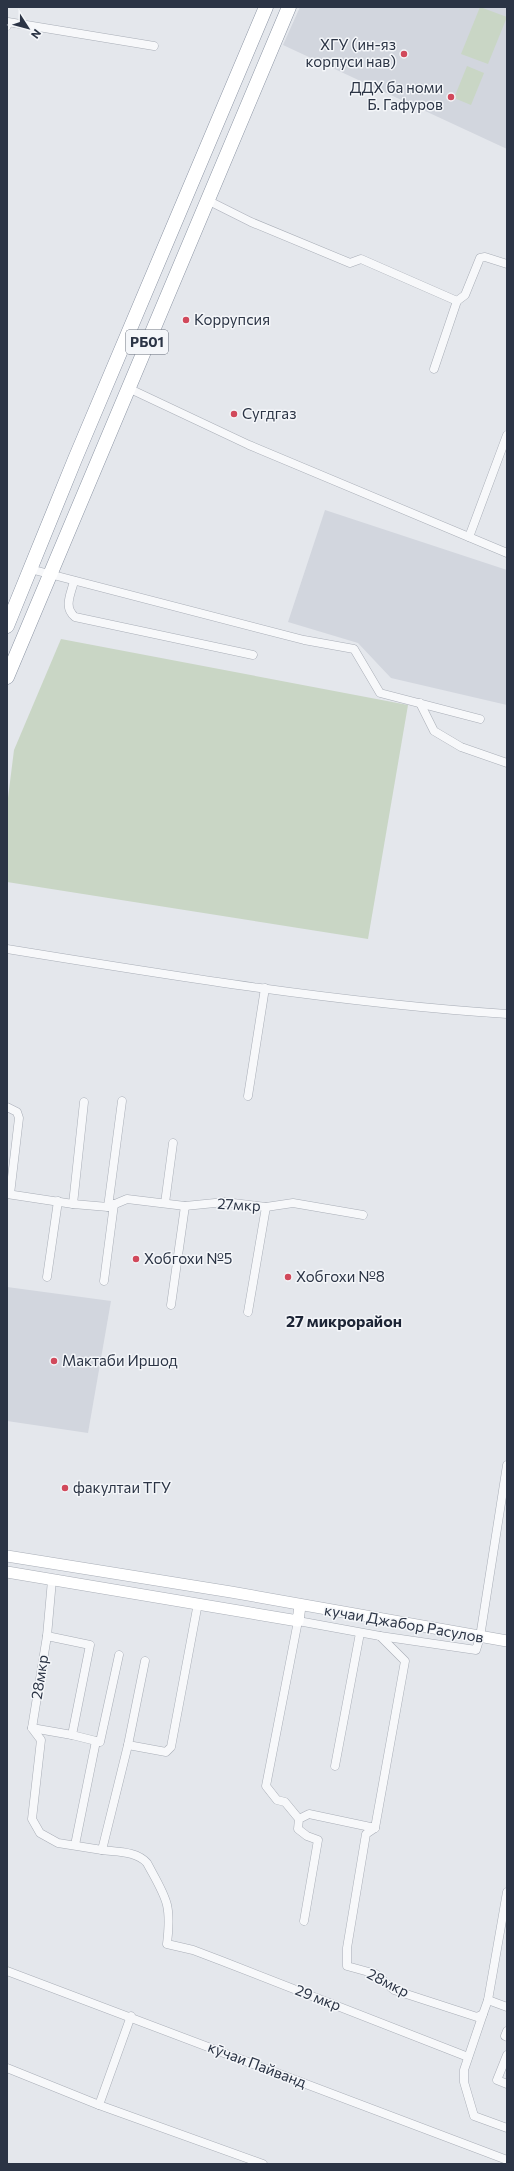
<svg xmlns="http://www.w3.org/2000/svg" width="514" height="2171" font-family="Commissioner,sans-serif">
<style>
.built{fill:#d2d6de}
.green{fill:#c9d6c5}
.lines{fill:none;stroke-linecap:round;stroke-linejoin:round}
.street-casing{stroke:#a9aeb7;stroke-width:9}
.secondary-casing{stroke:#a9aeb7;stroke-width:12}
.highway-casing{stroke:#8b94a3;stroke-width:15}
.street{stroke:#f7f8fa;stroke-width:8}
.secondary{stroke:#fff;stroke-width:11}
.highway{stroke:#fff;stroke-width:14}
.poi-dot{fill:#d1495b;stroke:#f4f6f9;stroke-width:1.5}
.labels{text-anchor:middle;stroke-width:3;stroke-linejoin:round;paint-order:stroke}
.shield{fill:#f4f6f9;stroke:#676e7b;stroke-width:1}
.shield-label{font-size:14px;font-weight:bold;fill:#2b3445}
.poi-label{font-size:15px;fill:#2b3445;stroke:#f4f6f9;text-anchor:start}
.street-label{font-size:15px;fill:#2b3445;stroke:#f4f6f9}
.neighbourhood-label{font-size:16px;font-weight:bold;fill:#1d2536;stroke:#f4f6f9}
</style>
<rect width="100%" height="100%" fill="#e4e7ec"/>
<g class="built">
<path d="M300,7H507V149L283,45Z"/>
<path d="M325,510L507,570V705L391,678L358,643L288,622Z"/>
<path d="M7,1287L111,1301L88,1433L7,1421Z"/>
</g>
<g class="green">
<path d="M480,7L507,17L488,64L461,54Z"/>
<path d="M467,66L484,73L471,105L454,98Z"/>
<path d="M61,639L408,705L368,939L7,882V806L14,750Z"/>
</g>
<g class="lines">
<g class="street-casing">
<g id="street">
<path d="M7,26L8,22L154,46"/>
<path d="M207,200L251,222L350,263L361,259L457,301L465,295L480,258L485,257L507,264"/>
<path d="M434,369L457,301"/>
<path d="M128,388L249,445L507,553"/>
<path d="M469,537L507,435"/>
<path d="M30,569L304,640L354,649L380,693L480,719"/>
<path d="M74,581C71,594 63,607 75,617L253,655"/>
<path d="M420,703L434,731L461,747L507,763"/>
<path d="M7,949C173,976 339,1003 507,1014"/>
<path d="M248,1096L265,988"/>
<path d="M7,1107L17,1112L19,1118L10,1194"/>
<path d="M7,1194L73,1204L108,1207L127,1199L185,1206L225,1202L266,1207L293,1203L363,1215"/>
<path d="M165,1203L173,1143"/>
<path d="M73,1204L84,1102"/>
<path d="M108,1207L122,1101"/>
<path d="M47,1277L58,1201"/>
<path d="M104,1281L114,1204"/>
<path d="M171,1305L185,1206"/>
<path d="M248,1312L266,1207"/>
<path d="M47,1636L52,1580"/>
<path d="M380,1636L476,1650L480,1637L507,1465"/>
<path d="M119,1655L100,1742L72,1735L90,1645L47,1636L32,1728L41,1740L32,1819L40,1833L58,1843L102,1850L128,1745"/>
<path d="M145,1661L128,1745L166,1752L171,1747L198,1603"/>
<path d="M32,1728L72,1735"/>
<path d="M335,1766L360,1633"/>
<path d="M299,1819L285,1802L277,1800L266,1786L298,1621L380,1636L405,1661L375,1828L309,1814L299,1819L298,1829L307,1836L318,1840L304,1921"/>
<path d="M375,1828L366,1834L347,1948V1966L376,1974L394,1990L477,2017L483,2014L488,2000L507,1892"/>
<path d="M75,1845L96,1741"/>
<path d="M102,1850C117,1852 137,1851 147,1863C166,1898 172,1903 167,1944L193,1950L222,1961L468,2057"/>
<path d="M7,1971L507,2160"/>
<path d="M488,2000L507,2007"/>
<path d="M483,2014L464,2070V2082L474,2116L507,2128"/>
<path d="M507,2031L505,2036L507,2037"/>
<path d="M507,2055L497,2080L507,2084"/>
<path d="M7,2068L99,2105L263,2164"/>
<path d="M99,2105L131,2016"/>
</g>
</g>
<g class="secondary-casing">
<g id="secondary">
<path d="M7,1556L231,1592L507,1641"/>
<path d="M7,1572L298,1621L300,1606"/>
</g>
</g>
<g class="highway-casing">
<g id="highway">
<path d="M7,626L75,459L266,7"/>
<path d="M7,677L289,7"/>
</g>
</g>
<use href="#street" class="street"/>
<use href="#secondary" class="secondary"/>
<use href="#highway" class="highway"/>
</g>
<g class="poi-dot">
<circle cx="404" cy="54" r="4"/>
<circle cx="451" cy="97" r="4"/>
<circle cx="186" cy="320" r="4"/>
<circle cx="234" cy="414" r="4"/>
<circle cx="136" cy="1259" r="4"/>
<circle cx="288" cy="1277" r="4"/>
<circle cx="54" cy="1361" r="4"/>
<circle cx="65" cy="1488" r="4"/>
</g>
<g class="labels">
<rect class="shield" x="126" y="330" width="42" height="24" rx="3"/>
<g class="shield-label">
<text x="147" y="347">РБ01</text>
</g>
<g class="poi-label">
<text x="396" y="50" text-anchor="end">ХГУ (ин-яз<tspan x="396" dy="17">корпуси нав)</tspan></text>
<text x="443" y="93" text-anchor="end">ДДХ ба номи<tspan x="443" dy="17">Б. Гафуров</tspan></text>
<text x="194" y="325">Коррупсия</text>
<text x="242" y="419">Сугдгаз</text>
<text x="144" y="1264">Хобгохи №5</text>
<text x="296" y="1282">Хобгохи №8</text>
<text x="62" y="1366">Мактаби Иршод</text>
<text x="73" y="1493">факултаи ТГУ</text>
</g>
<g class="street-label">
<text transform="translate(239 1205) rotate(3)" y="5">27мкр</text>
<text transform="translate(404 1624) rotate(10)" y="5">кучаи Джабор Расулов</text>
<text transform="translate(40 1677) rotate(-81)" y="5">28мкр</text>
<text transform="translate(388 1983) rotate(27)" y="5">28мкр</text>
<text transform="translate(318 1998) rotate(21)" y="5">29 мкр</text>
<text transform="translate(257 2065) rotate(21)" y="5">кӯчаи Пайванд</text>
</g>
<g class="neighbourhood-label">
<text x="344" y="1327">27 микрорайон</text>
</g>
</g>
<rect width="514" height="2171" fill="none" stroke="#2b3445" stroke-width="16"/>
<g transform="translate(28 28) rotate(126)" stroke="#f4f6f9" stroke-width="3" paint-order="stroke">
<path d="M0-3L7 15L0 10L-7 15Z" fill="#2b3445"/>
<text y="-6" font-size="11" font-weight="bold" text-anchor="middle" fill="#2b3445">N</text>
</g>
</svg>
